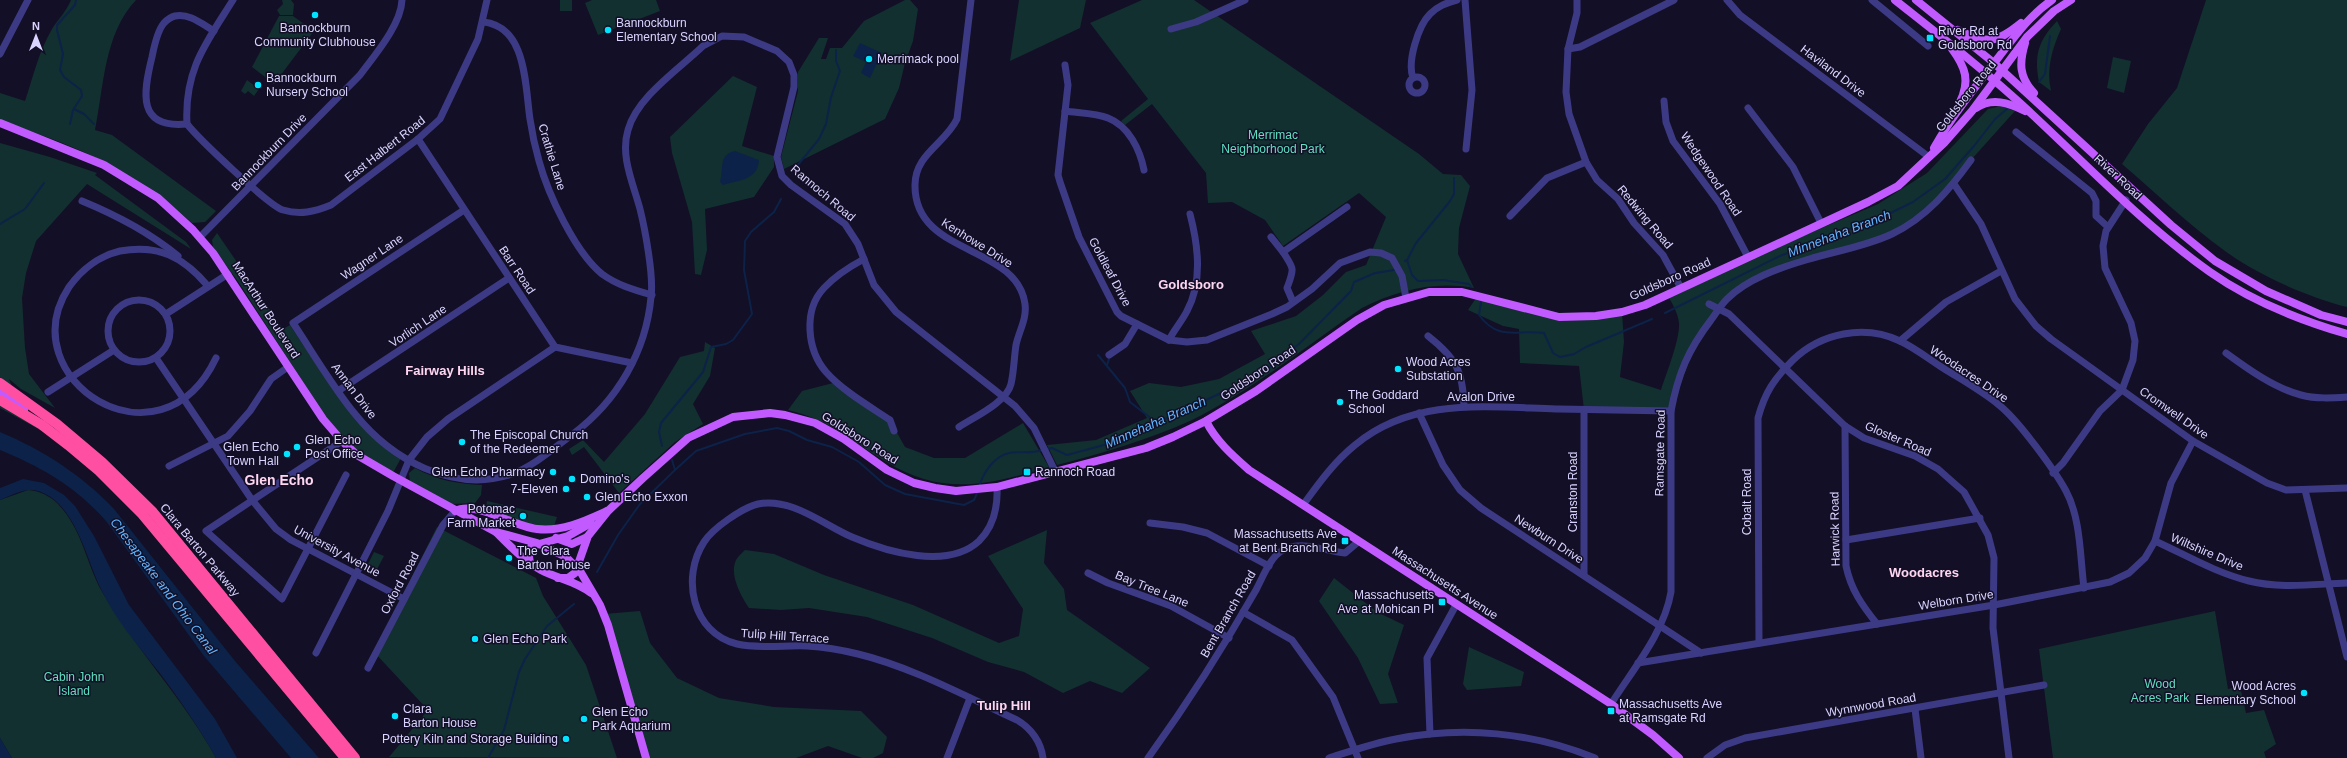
<svg xmlns="http://www.w3.org/2000/svg" width="2347" height="758" font-family="Helvetica,sans-serif">
<style>
.green{fill:#12302f}
.water{fill:#0c2248}
.lines{fill:none;stroke-linecap:round;stroke-linejoin:round}
.stream{stroke:#0c2248;stroke-width:2}
.minor{stroke:#3d3a85;stroke-width:7}
.major{stroke:#c25bff;stroke-width:8}
.highway{stroke:#ff4fa3;stroke-width:10}
.poi-dot{fill:#00e5ff;stroke:#130f26;stroke-width:1.5}
.labels{text-anchor:middle;stroke-width:3;stroke-linejoin:round;paint-order:stroke}
.poi-label{font-size:12px;fill:#d9d4ff;stroke:#130f26;text-anchor:start}
.street-label{font-size:12px;fill:#d9d4ff;stroke:#130f26}
.park-label{font-size:12px;fill:#5fe0c0;stroke:#130f26}
.water-label{font-size:13px;font-style:italic;fill:#62b6ff;stroke:#130f26}
.neighbourhood-label{font-size:13px;font-weight:bold;fill:#ffd6f0;stroke:#130f26}
.quarter-label{font-size:14px;font-weight:bold;fill:#ffd6f0;stroke:#130f26}
</style>
<rect width="100%" height="100%" fill="#130f26"/>
<g class="green">
<path d="M71,0H136C104,34 104,86 95,130L112,135L216,211L205,222L192,223C131,168 77,146 0,121V93L25,101C33,77 39,51 52,29C59,18 66,12 71,0Z"/>
<path d="M282,0H291L294,4L293,15H280L277,10L283,4Z"/>
<rect x="560" y="0" width="12" height="11"/>
<path d="M592,0H656L660,11L598,35L585,3Z"/>
<path d="M905,0H910L918,9L913,41L905,63L899,88L885,119L784,169L781,157L798,91V72L819,38H828L821,59H826L830,48H842L864,21Z"/>
<path d="M1019,0H1086L1080,28L1010,61Z"/>
<path d="M1142,0H1194L1419,154L1443,174L1461,175L1470,186L1459,228L1458,254L1474,288C1435,281 1398,290 1362,308C1306,346 1253,390 1192,420C1148,440 1103,453 1057,465L1047,445L1096,440L1147,418L1130,391L1149,383L1181,387L1219,379L1265,354L1251,331L1296,316L1323,295L1346,272L1366,265L1386,217L1359,193L1283,246L1265,220L1232,202L1208,203L1206,173L1152,104L1125,125L1121,121L1148,99L1090,23Z"/>
<path d="M2206,0H2347V307C2307,297 2258,275 2225,251C2189,225 2156,193 2122,164L2148,124L2177,88Z"/>
<path d="M279,16H293L314,31L274,84L252,67Z"/>
<path d="M2057,21L2061,29C2052,49 2046,69 2051,91L2039,82C2034,55 2038,41 2057,21Z"/>
<path d="M2113,57L2131,61L2124,93L2107,88Z"/>
<path d="M733,76L757,87L742,146L774,156V167L754,197L705,209L707,250L701,275L695,274L692,222L672,153L670,137Z"/>
<path d="M247,80L259,89L254,96L248,91L245,94L241,91Z"/>
<path d="M2001,106L2015,111L1971,160L1943,196L1893,234L1775,271L1731,296L1697,339L1671,411L1584,410L1579,366L1520,363L1519,329L1503,326L1468,310L1478,295L1545,315L1622,312L1624,342L1620,377L1661,390C1666,374 1680,340 1679,323C1678,313 1672,303 1667,294L1878,204L1927,173L1988,109Z"/>
<path d="M0,143L50,157L97,173L95,175L186,242L191,249L87,184L36,241L26,273L22,298L25,348L29,374L55,408L21,389L9,379L16,396L42,431L0,408Z"/>
<path d="M217,233L283,329L290,325C323,374 351,424 401,458L394,471L392,472L363,454L348,442L325,416L237,280L213,247L212,240Z"/>
<path d="M705,342L715,348L710,376L693,404L703,424L675,442L619,493L584,447L572,455L569,449L583,440L604,462L645,414L680,357L704,351Z"/>
<path d="M837,382L890,420L905,447L934,458H965L1023,423L1049,467C988,485 942,497 885,461C848,439 833,421 788,410L802,391Z"/>
<path d="M415,468C437,480 457,484 482,485L481,495L475,503L452,504L410,482L409,473Z"/>
<path d="M28,490C39,491 49,495 58,504C83,531 85,560 101,590C135,649 183,698 216,758H12L0,738V500Z"/>
<path d="M487,501L557,517L554,526H534L486,508Z"/>
<path d="M437,527L536,578L543,596L586,665L617,758L389,757L428,710L374,652Z"/>
<path d="M1047,530L1044,563L1064,589L1067,610L1150,668L1122,693L1090,681L1063,693L1024,672L988,662L932,638L867,617L809,608L781,610L749,608C741,596 729,575 736,560C738,556 742,553 745,550L774,554L824,575L913,605L999,643L1019,636L1023,609L988,556Z"/>
<path d="M374,552L384,556L374,575L365,570Z"/>
<path d="M1334,578L1377,612L1404,625L1388,674L1398,703L1380,704L1358,658L1319,601Z"/>
<path d="M640,611L650,643L677,678L719,698L774,707L861,711L887,737L883,753L873,758H862L828,746L796,758H646L604,614Z"/>
<path d="M2215,611L2228,689L2240,686L2246,713L2264,710L2276,744L2264,752L2266,758H2053L2039,649Z"/>
<path d="M1469,647L1524,672L1521,686L1467,690L1463,684Z"/>
</g>
<g class="water">
<path d="M860,43L882,53L870,78L861,73L866,62L853,56Z"/>
<path d="M735,151L759,160C758,180 739,180 723,185L720,182C724,169 718,154 735,151Z"/>
<path d="M0,432C43,450 82,475 114,509L235,661L319,758H291L204,656L106,521C75,486 43,468 0,450Z"/>
<path d="M23,479L44,483L64,495L75,506L94,536L129,605L215,719L237,758H216C199,728 180,700 159,672C138,646 114,618 100,587C86,557 75,505 41,492C27,486 12,495 0,500V488Z"/>
<path d="M0,738L12,758H0Z"/>
</g>
<g class="lines">
<g class="stream">
<path d="M2039,82L2045,74L2050,36"/>
<path d="M74,109L84,114L94,124"/>
<path d="M70,124L73,110L82,96L81,90L64,77L60,70L63,54L57,30V25L75,5L76,0"/>
<path d="M797,166L819,139L826,124L831,97L840,71L836,61V50"/>
<path d="M0,224L25,209L44,183"/>
<path d="M1407,260L1416,243L1450,201L1454,194V178"/>
<path d="M1405,261L1407,260L1412,275L1418,281L1443,280L1469,284L1471,287"/>
<path d="M1481,302L1479,315C1499,342 1517,329 1544,333L1553,353L1560,357L1574,354L1586,347L1652,319"/>
<path d="M1665,313L1780,256L1862,224L1866,225L1913,202L1945,179L1974,146L1995,119L2008,108"/>
<path d="M1098,355L1125,388L1130,402L1157,423"/>
<path d="M1107,365L1109,359"/>
<path d="M662,446L659,432L661,423L703,372L711,347L726,344L733,340L752,314L744,270L745,241L751,232L774,212L781,199"/>
<path d="M1047,449L1052,448L1067,455L1115,442L1234,387L1268,368L1299,344L1351,291L1354,282L1375,273L1394,270"/>
<path d="M672,460L675,470"/>
<path d="M979,487C983,473 994,456 1009,453C1020,451 1030,454 1043,450"/>
<path d="M597,572L618,535L640,504L675,470L696,451L745,434L777,428L789,431L807,440L832,447L859,462L885,485L905,494L964,505L974,500L978,491"/>
<path d="M488,758L504,730L519,672L525,659L547,626L574,604"/>
</g>
<g class="minor">
<path d="M233,0C206,43 184,70 187,124C198,138 269,206 283,210C300,215 314,212 331,205L418,139L440,119L478,39L487,0"/>
<path d="M1465,0L1472,90L1466,149"/>
<path d="M1577,0V13L1568,49L1566,92L1569,114L1586,162L1597,180L1618,199L1634,223L1663,255L1681,288"/>
<path d="M1727,0L1740,15L1929,157"/>
<path d="M1872,0L1928,46"/>
<path d="M483,22C527,26 525,86 530,119C532,133 535,147 539,161C548,194 575,252 602,274C617,285 634,290 652,295"/>
<path d="M1171,29L1196,22L1245,0"/>
<path d="M1568,49L1580,47L1674,0"/>
<path d="M0,54L28,0"/>
<path d="M1065,65L1068,85L1058,175L1060,182L1079,237L1117,312L1121,316L1169,340L1187,342L1207,340L1272,314L1287,307L1312,289L1340,263L1370,252L1381,253L1392,258L1402,276L1406,298"/>
<circle cx="1417" cy="85" r="8"/>
<path d="M1413,78C1407,62 1418,26 1430,14C1438,6 1446,3 1457,0"/>
<path d="M1664,101L1666,122L1673,141L1720,204L1748,257"/>
<path d="M1748,108L1793,167L1821,223"/>
<path d="M1065,111C1079,113 1096,113 1108,118C1129,126 1140,150 1144,170"/>
<path d="M187,124C137,129 143,93 152,57C154,47 157,31 164,23C167,20 171,17 175,16C189,13 202,24 214,31"/>
<path d="M2016,132L2092,193L2096,201V216L2108,227"/>
<path d="M418,139L555,347L632,363"/>
<path d="M1954,184L1981,224L2015,299L2036,326L2051,339L2193,441L2267,483L2286,490L2347,488"/>
<path d="M82,201C116,215 149,232 178,256"/>
<path d="M464,210L293,323C313,353 332,386 355,414C391,459 453,494 512,474C534,466 554,448 573,434C617,401 646,352 651,297C654,277 645,229 640,209C633,183 620,156 628,130C637,97 679,69 703,46L722,36L744,37L777,51L789,62L794,75V87L777,157L782,176L791,185L845,224L858,244L874,285L896,312L1015,406L1034,428L1056,473"/>
<path d="M1510,216L1547,178L1586,162"/>
<path d="M200,237L360,75C374,56 401,25 402,0"/>
<path d="M1271,237L1283,252"/>
<path d="M864,259C849,267 836,275 824,288C803,310 807,350 826,372C843,391 869,406 890,420L894,431"/>
<path d="M207,285C183,257 158,244 120,251C99,256 81,270 69,287C9,379 160,476 216,358"/>
<circle cx="139" cy="331" r="31"/>
<path d="M1293,302L1287,288C1294,269 1295,270 1283,252L1347,207"/>
<path d="M1709,304L1729,314L1845,426L1864,438L1915,456L1938,469L1964,492L1988,535L1994,558L1993,628L2009,758"/>
<path d="M166,314L228,274"/>
<path d="M1428,336C1456,358 1463,371 1464,406"/>
<path d="M1169,340C1174,330 1182,321 1187,311C1203,281 1198,245 1190,214"/>
<path d="M1900,341L1946,302L2001,271"/>
<path d="M2226,353C2248,369 2274,388 2301,395C2316,399 2332,398 2347,397"/>
<path d="M1109,355L1125,344L1137,324"/>
<path d="M156,358L252,500L276,529L291,540L404,599"/>
<path d="M338,391L509,278"/>
<path d="M48,392L114,350"/>
<path d="M1584,410V575"/>
<path d="M1419,413L1443,465L1460,490L1481,508L1701,653"/>
<path d="M1845,426L1846,566C1851,590 1862,605 1877,624"/>
<path d="M959,427C974,417 1007,402 1011,384C1014,371 1014,358 1016,345C1019,331 1027,319 1025,304C1017,244 914,256 915,185C915,154 945,144 957,119L971,0"/>
<path d="M342,441L206,531L282,599L346,475"/>
<path d="M169,466L228,436L250,411L271,379L288,367"/>
<path d="M2053,473L2063,463L2100,411L2122,390L2133,360L2135,341L2131,323L2105,268L2103,246L2106,231L2126,200"/>
<path d="M997,487C998,508 994,526 979,541C948,570 887,552 852,537C824,525 791,497 758,504C742,508 713,528 704,542C681,577 692,633 737,644C759,649 785,645 807,646C824,647 842,650 858,654C912,667 967,697 1017,720C1031,728 1041,742 1043,758"/>
<path d="M2305,490L2347,657"/>
<path d="M1303,505C1319,483 1334,462 1355,445C1412,397 1486,407 1556,409C1594,410 1632,410 1671,411"/>
<path d="M1150,523L1183,527L1207,533L1269,566"/>
<path d="M1846,540L1980,518"/>
<path d="M2155,541C2186,555 2216,573 2249,581C2280,589 2315,584 2347,583"/>
<path d="M1088,573L1108,583L1171,606L1229,638"/>
<path d="M1243,612L1292,640L1333,697L1358,758"/>
<path d="M1759,643L1758,418C1765,392 1774,379 1793,360C1821,333 1864,324 1900,341C1915,348 1929,359 1943,368C1962,380 1982,391 1999,405C2018,420 2054,469 2066,491C2081,519 2080,557 2084,588"/>
<path d="M316,653L388,511L409,460L427,437L448,419L555,347"/>
<path d="M1638,663L1994,605L2110,582L2129,573L2145,558L2155,541L2171,483L2193,441"/>
<path d="M368,668L443,525L455,511"/>
<path d="M1611,704C1633,669 1664,633 1671,592V411C1678,374 1688,350 1711,320C1716,313 1721,305 1727,299C1747,279 1779,268 1806,260C1835,251 1864,247 1892,234C1926,218 1950,189 1971,160"/>
<path d="M1915,709L1921,758"/>
<path d="M1430,734L1427,658L1456,605"/>
<path d="M947,758L970,698"/>
<path d="M1148,758C1187,704 1223,648 1256,590C1263,577 1270,557 1283,550C1304,540 1323,551 1345,553L1358,542"/>
<path d="M1329,758C1351,751 1374,743 1396,739C1462,726 1532,732 1595,758"/>
<path d="M1707,758L1725,745L1745,738L2044,685"/>
</g>
<g class="major">
<path d="M1895,0C1938,34 1981,67 2021,104C2082,160 2142,224 2210,272C2251,301 2299,320 2347,334"/>
<path d="M1916,0L1994,63L2171,225L2215,261L2266,291L2321,315L2347,322"/>
<path d="M1958,30C1988,44 1995,44 2021,23"/>
<path d="M2025,43C2019,63 2019,77 2034,93"/>
<path d="M1952,49C1966,68 1970,81 1960,102"/>
<path d="M1976,108C1992,97 2009,103 2025,111"/>
<path d="M0,123L104,165L158,198L193,230L213,253L323,419L342,441L357,455L393,476L496,532L537,543L566,557L580,571L600,605L608,625L646,758"/>
<path d="M1934,148C1952,116 1975,87 1998,58C2015,36 2029,16 2052,0"/>
<path d="M0,393L24,410"/>
<path d="M1206,421C1216,441 1232,455 1249,470L1611,704L1653,735L1679,758"/>
<path d="M455,511C476,500 514,527 537,529C562,532 585,521 607,511"/>
<path d="M496,532C510,546 524,561 541,570C558,579 576,581 591,593"/>
<path d="M556,538L572,544L587,537"/>
<path d="M530,563L528,550L532,546L568,536L591,523"/>
<path d="M558,578H568L575,573L588,536L608,511L643,478L688,438L733,417L770,413L785,415L815,423L844,439L887,470L914,483L935,488L956,491L997,487L1146,448L1173,437L1206,421L1256,391L1357,320L1384,305L1429,292H1462L1559,317L1596,316L1622,312L1645,305L1868,202L1898,186L1944,143L1972,111L2027,37L2054,11L2071,0"/>
</g>
<g class="highway">
<path d="M0,383L57,424L102,462L152,511L355,758"/>
<path d="M0,400L42,425L68,445L99,471L142,514L345,758"/>
</g>
</g>
<g class="poi-dot">
<circle cx="315" cy="15" r="4"/>
<circle cx="608" cy="30" r="4"/>
<rect x="1926" y="34" width="8" height="8" rx="2"/>
<circle cx="869" cy="59" r="4"/>
<circle cx="258" cy="85" r="4"/>
<circle cx="1398" cy="369" r="4"/>
<circle cx="1340" cy="402" r="4"/>
<circle cx="462" cy="442" r="4"/>
<circle cx="297" cy="447" r="4"/>
<circle cx="287" cy="454" r="4"/>
<circle cx="553" cy="472" r="4"/>
<rect x="1023" y="468" width="8" height="8" rx="2"/>
<circle cx="572" cy="479" r="4"/>
<circle cx="566" cy="489" r="4"/>
<circle cx="587" cy="497" r="4"/>
<circle cx="523" cy="516" r="4"/>
<rect x="1341" y="537" width="8" height="8" rx="2"/>
<circle cx="509" cy="558" r="4"/>
<rect x="1438" y="598" width="8" height="8" rx="2"/>
<circle cx="475" cy="639" r="4"/>
<circle cx="2304" cy="693" r="4"/>
<rect x="1607" y="707" width="8" height="8" rx="2"/>
<circle cx="395" cy="716" r="4"/>
<circle cx="584" cy="719" r="4"/>
<circle cx="566" cy="739" r="4"/>
</g>
<g class="labels">
<g class="poi-label">
<text x="616" y="27">Bannockburn<tspan x="616" dy="14">Elementary School</tspan></text>
<text x="315" y="32" text-anchor="middle">Bannockburn<tspan x="315" dy="14">Community Clubhouse</tspan></text>
<text x="1938" y="35">River Rd at<tspan x="1938" dy="14">Goldsboro Rd</tspan></text>
<text x="877" y="63">Merrimack pool</text>
<text x="266" y="82">Bannockburn<tspan x="266" dy="14">Nursery School</tspan></text>
<text x="1406" y="366">Wood Acres<tspan x="1406" dy="14">Substation</tspan></text>
<text x="1348" y="399">The Goddard<tspan x="1348" dy="14">School</tspan></text>
<text x="470" y="439">The Episcopal Church<tspan x="470" dy="14">of the Redeemer</tspan></text>
<text x="305" y="444">Glen Echo<tspan x="305" dy="14">Post Office</tspan></text>
<text x="279" y="451" text-anchor="end">Glen Echo<tspan x="279" dy="14">Town Hall</tspan></text>
<text x="545" y="476" text-anchor="end">Glen Echo Pharmacy</text>
<text x="1035" y="476">Rannoch Road</text>
<text x="580" y="483">Domino's</text>
<text x="558" y="493" text-anchor="end">7-Eleven</text>
<text x="595" y="501">Glen Echo Exxon</text>
<text x="515" y="513" text-anchor="end">Potomac<tspan x="515" dy="14">Farm Market</tspan></text>
<text x="1337" y="538" text-anchor="end">Massachusetts Ave<tspan x="1337" dy="14">at Bent Branch Rd</tspan></text>
<text x="517" y="555">The Clara<tspan x="517" dy="14">Barton House</tspan></text>
<text x="1434" y="599" text-anchor="end">Massachusetts<tspan x="1434" dy="14">Ave at Mohican Pl</tspan></text>
<text x="483" y="643">Glen Echo Park</text>
<text x="2296" y="690" text-anchor="end">Wood Acres<tspan x="2296" dy="14">Elementary School</tspan></text>
<text x="1619" y="708">Massachusetts Ave<tspan x="1619" dy="14">at Ramsgate Rd</tspan></text>
<text x="403" y="713">Clara<tspan x="403" dy="14">Barton House</tspan></text>
<text x="592" y="716">Glen Echo<tspan x="592" dy="14">Park Aquarium</tspan></text>
<text x="558" y="743" text-anchor="end">Pottery Kiln and Storage Building</text>
</g>
<g class="street-label">
<text transform="translate(1833 71) rotate(37)" y="4">Haviland Drive</text>
<text transform="translate(1966 96) rotate(-51)" y="4">Goldsboro Road</text>
<text transform="translate(385 149) rotate(-38)" y="4">East Halbert Road</text>
<text transform="translate(269 152) rotate(-46)" y="4">Bannockburn Drive</text>
<text transform="translate(552 157) rotate(73)" y="4">Crathie Lane</text>
<text transform="translate(1711 174) rotate(56)" y="4">Wedgewood Road</text>
<text transform="translate(2118 177) rotate(43)" y="4">River Road</text>
<text transform="translate(823 193) rotate(40)" y="4">Rannoch Road</text>
<text transform="translate(1645 217) rotate(50)" y="4">Redwing Road</text>
<text transform="translate(977 243) rotate(32)" y="4">Kenhowe Drive</text>
<text transform="translate(372 257) rotate(-34)" y="4">Wagner Lane</text>
<text transform="translate(517 270) rotate(56)" y="4">Barr Road</text>
<text transform="translate(1110 272) rotate(62)" y="4">Goldleaf Drive</text>
<text transform="translate(1670 279) rotate(-24)" y="4">Goldsboro Road</text>
<text transform="translate(266 310) rotate(57)" y="4">MacArthur Boulevard</text>
<text transform="translate(418 326) rotate(-34)" y="4">Vorlich Lane</text>
<text transform="translate(1258 373) rotate(-34)" y="4">Goldsboro Road</text>
<text transform="translate(1969 374) rotate(34)" y="4">Woodacres Drive</text>
<text transform="translate(354 391) rotate(53)" y="4">Annan Drive</text>
<text x="1481" y="401">Avalon Drive</text>
<text transform="translate(2174 413) rotate(35)" y="4">Cromwell Drive</text>
<text transform="translate(860 438) rotate(32)" y="4">Goldsboro Road</text>
<text transform="translate(1898 439) rotate(23)" y="4">Gloster Road</text>
<text transform="translate(1660 453) rotate(-89)" y="4">Ramsgate Road</text>
<text transform="translate(1573 492) rotate(-90)" y="4">Cranston Road</text>
<text transform="translate(1747 502) rotate(-90)" y="4">Cobalt Road</text>
<text transform="translate(1835 529) rotate(-91)" y="4">Harwick Road</text>
<text transform="translate(1549 539) rotate(33)" y="4">Newburn Drive</text>
<text transform="translate(200 550) rotate(50)" y="4">Clara Barton Parkway</text>
<text transform="translate(337 551) rotate(28)" y="4">University Avenue</text>
<text transform="translate(2207 552) rotate(23)" y="4">Wiltshire Drive</text>
<text transform="translate(400 583) rotate(-62)" y="4">Oxford Road</text>
<text transform="translate(1445 583) rotate(33)" y="4">Massachusetts Avenue</text>
<text transform="translate(1152 589) rotate(22)" y="4">Bay Tree Lane</text>
<text transform="translate(1956 600) rotate(-9)" y="4">Welborn Drive</text>
<text transform="translate(1228 614) rotate(-60)" y="4">Bent Branch Road</text>
<text transform="translate(785 636) rotate(4)" y="4">Tulip Hill Terrace</text>
<text transform="translate(1871 705) rotate(-10)" y="4">Wynnwood Road</text>
</g>
<g class="park-label">
<text x="1273" y="139">Merrimac<tspan x="1273" dy="14">Neighborhood Park</tspan></text>
<text x="74" y="681">Cabin John<tspan x="74" dy="14">Island</tspan></text>
<text x="2160" y="688">Wood<tspan x="2160" dy="14">Acres Park</tspan></text>
</g>
<g class="water-label">
<text transform="translate(1839 233) rotate(-21)" y="5">Minnehaha Branch</text>
<text transform="translate(1155 422) rotate(-24)" y="5">Minnehaha Branch</text>
<text transform="translate(164 586) rotate(53)" y="5">Chesapeake and Ohio Canal</text>
</g>
<g class="neighbourhood-label">
<text x="1191" y="289">Goldsboro</text>
<text x="445" y="375">Fairway Hills</text>
<text x="1924" y="577">Woodacres</text>
<text x="1004" y="710">Tulip Hill</text>
</g>
<g class="quarter-label">
<text x="279" y="485">Glen Echo</text>
</g>
</g>
<g transform="translate(36 36)" stroke="#130f26" stroke-width="3" paint-order="stroke">
<path d="M0-3L7 15L0 10L-7 15Z" fill="#d9d4ff"/>
<text y="-6" font-size="11" font-weight="bold" text-anchor="middle" fill="#d9d4ff">N</text>
</g>
</svg>
